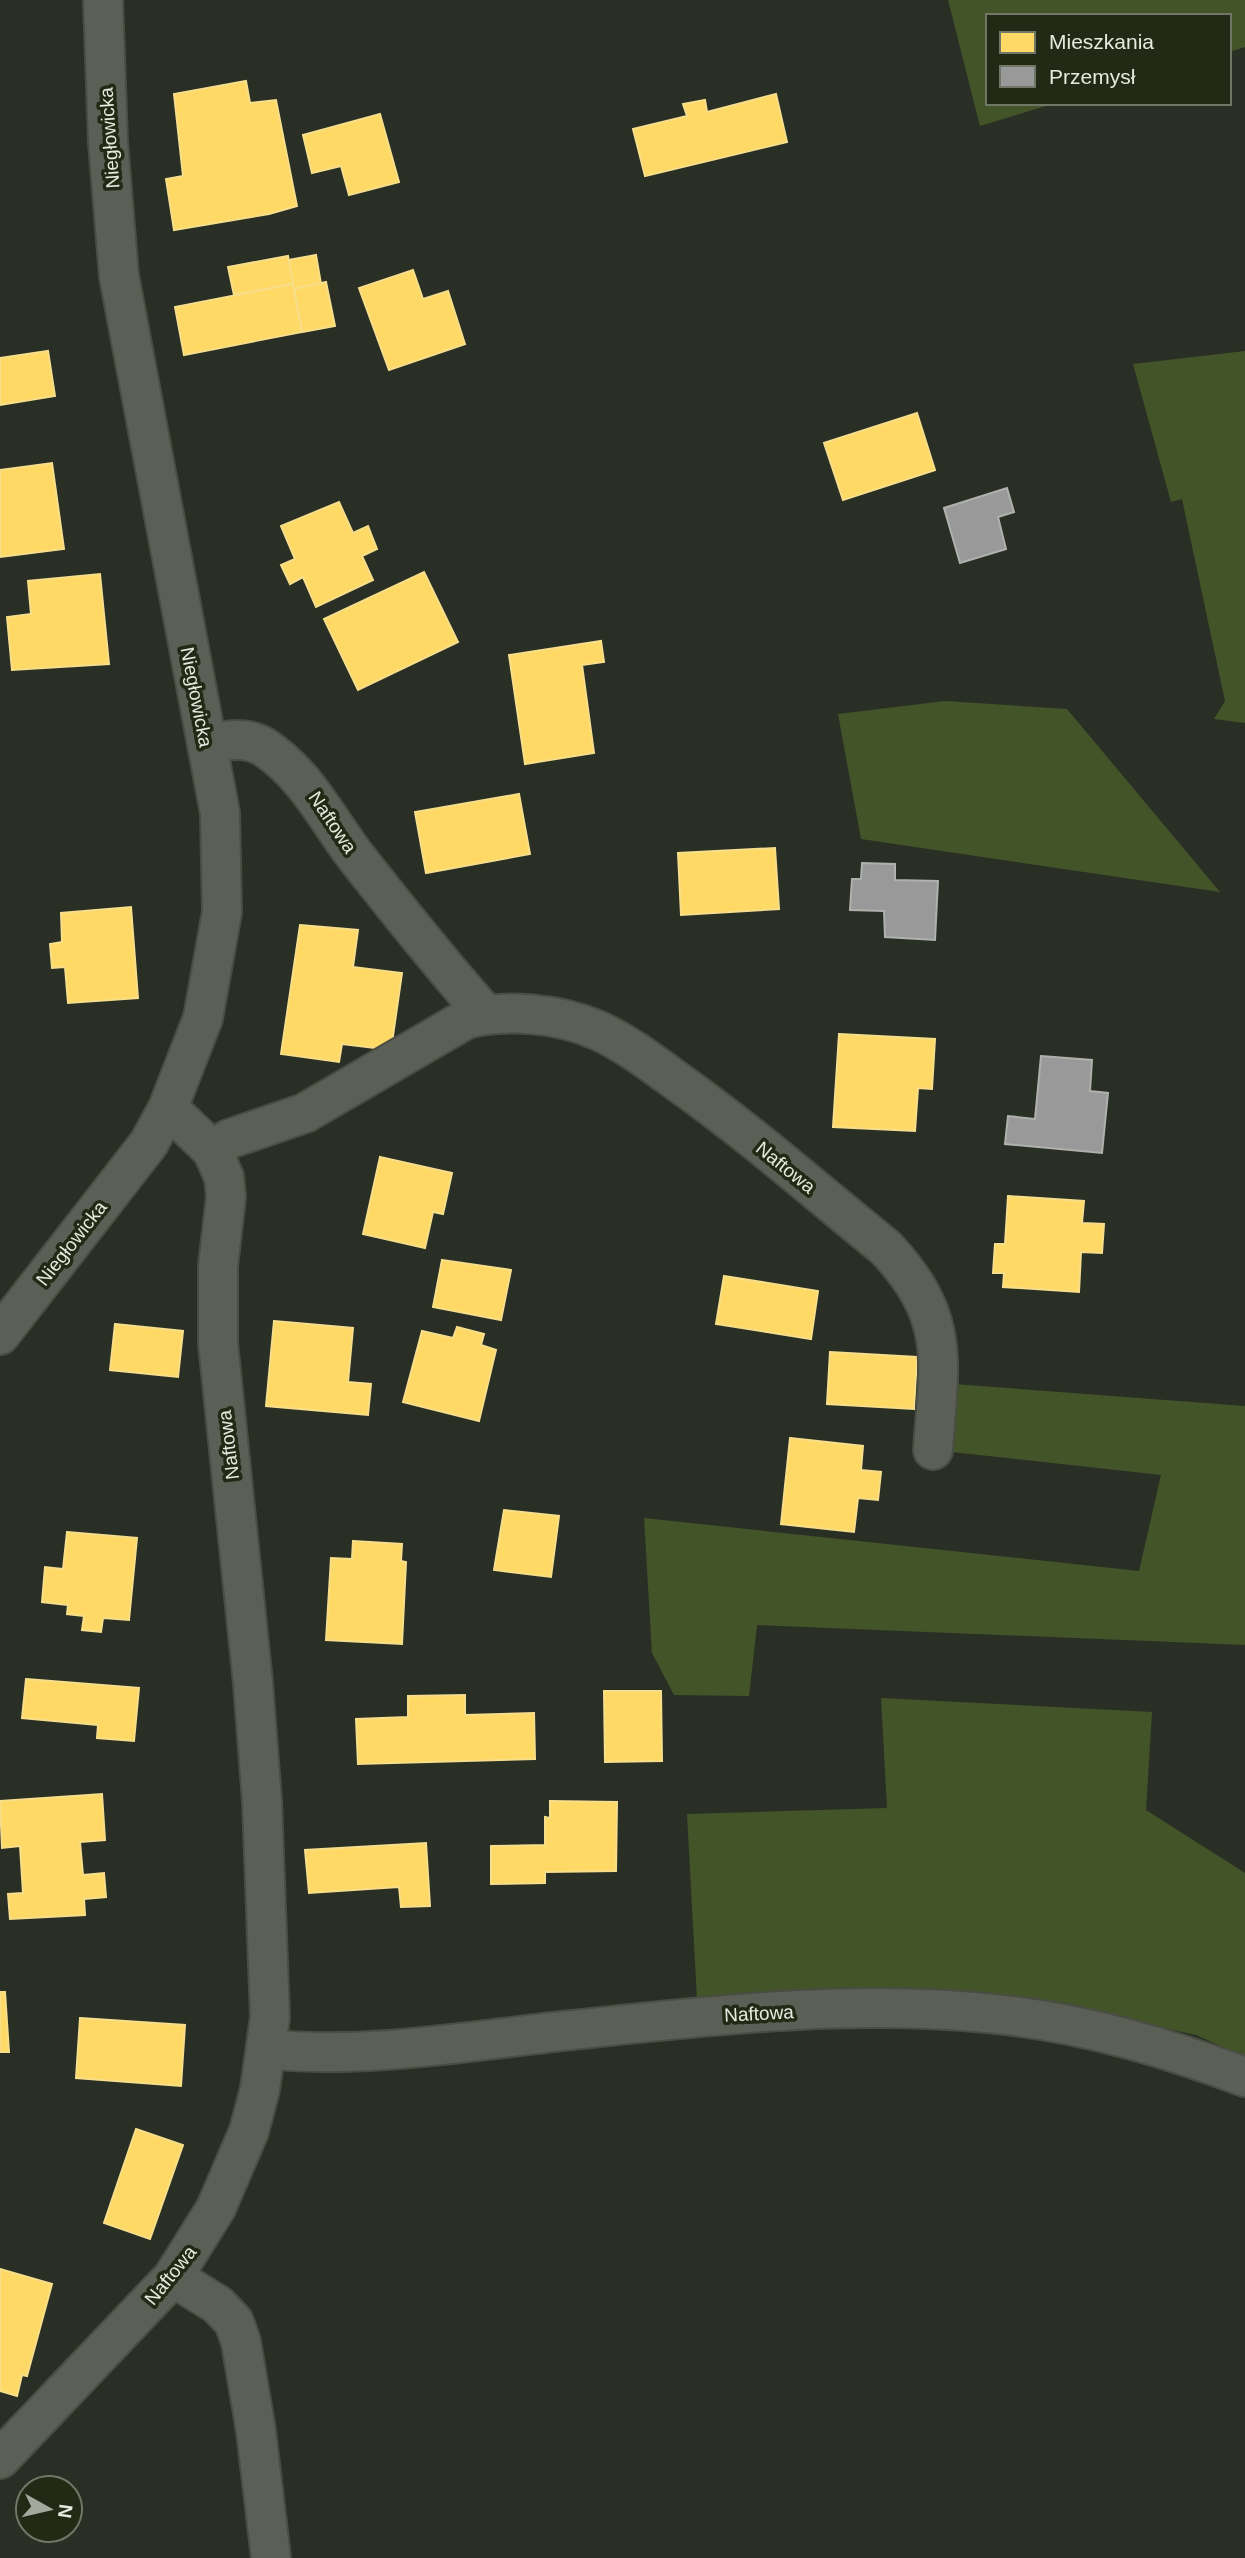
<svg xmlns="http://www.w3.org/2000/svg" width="1245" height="2558" font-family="Arial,sans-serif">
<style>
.green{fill:#445429}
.homes{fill:#ffd966;stroke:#f7de8a;stroke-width:2}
.industry{fill:#999;stroke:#b0b1ad;stroke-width:2}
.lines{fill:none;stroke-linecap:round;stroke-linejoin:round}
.minor-casing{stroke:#494d43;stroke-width:42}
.minor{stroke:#5b5f56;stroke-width:38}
.labels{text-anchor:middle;stroke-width:7;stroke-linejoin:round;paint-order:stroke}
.street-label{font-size:19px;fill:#e4eadd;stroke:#222a16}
</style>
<rect width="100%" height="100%" fill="#2a2f25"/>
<g class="green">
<path d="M948,0H1245V47L1229,52V16H988V103H1056L980,126Z"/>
<path d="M1245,351V723L1214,719L1225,701L1182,499L1171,502L1133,364Z"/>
<path d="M945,701L1067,709L1220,892L861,839L838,714Z"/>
<path d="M954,1384L1245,1406V1645L757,1625L749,1696L674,1695L652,1653L644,1518L1139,1571L1161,1475L952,1452Z"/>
<path d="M881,1698L1152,1712L1146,1810L1245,1873V2057L1196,2035L1053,2004L697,2000L687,1814L887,1808Z"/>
</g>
<g class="homes">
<path d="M246,81L250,103L276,100L297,206L269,214L174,230L166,179L183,176L174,94Z"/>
<path d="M776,94L787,142L645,176L633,129L687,116L683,104L705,100L707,112Z"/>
<path d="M380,114L399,182L349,195L341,166L312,173L303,135Z"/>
<path d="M316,255L321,284L294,289L288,260Z"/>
<path d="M288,256L293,284L234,295L228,267Z"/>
<path d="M413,270L423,299L448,291L465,344L389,370L359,288Z"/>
<path d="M326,282L335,326L302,332L294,289Z"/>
<path d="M293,284L302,332L184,355L175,307Z"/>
<path d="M48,351L55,396L0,405V358Z"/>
<path d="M917,413L935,470L843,500L824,443Z"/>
<path d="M52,463L64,549L0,557V470Z"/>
<path d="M339,502L353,533L368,526L377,549L362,556L373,580L316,607L303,577L290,584L281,565L295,559L281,526Z"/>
<path d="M424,572L458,642L358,690L324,619Z"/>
<path d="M100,574L109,664L12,670L7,617L31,614L28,581Z"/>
<path d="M601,641L604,662L582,665L594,753L525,764L509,655Z"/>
<path d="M519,794L530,854L426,873L415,812Z"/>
<path d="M775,848L779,909L681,915L678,853Z"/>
<path d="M131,907L138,998L68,1003L65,967L52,968L50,944L62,942L61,913Z"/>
<path d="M300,925L358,930L353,967L402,973L391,1050L342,1044L339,1062L281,1054Z"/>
<path d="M839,1034L935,1039L932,1089L918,1088L915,1131L833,1127Z"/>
<path d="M380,1157L452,1173L443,1214L433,1212L425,1248L363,1234Z"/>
<path d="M1008,1196L1084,1201L1082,1223L1104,1224L1102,1253L1081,1252L1079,1292L1003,1287L1004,1273H993L995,1244H1005Z"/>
<path d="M442,1260L511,1270L501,1320L433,1307Z"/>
<path d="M724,1276L818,1291L811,1339L716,1324Z"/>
<path d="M274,1321L353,1328L348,1382L371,1384L368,1415L266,1406Z"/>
<path d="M115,1324L183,1331L178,1377L110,1370Z"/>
<path d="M457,1327L484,1334L481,1345L496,1350L479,1421L403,1402L422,1331L453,1338Z"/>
<path d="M830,1352L917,1357L914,1409L827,1404Z"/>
<path d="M790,1438L863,1446L861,1470L881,1472L878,1500L858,1498L854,1532L781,1524Z"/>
<path d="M504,1510L559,1516L551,1577L494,1570Z"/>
<path d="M67,1532L137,1538L129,1620L103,1618L101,1632L82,1630L84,1616L67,1614L68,1605L42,1602L45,1567L63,1569Z"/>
<path d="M353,1541L402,1544L401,1561L406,1562L402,1644L326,1640L331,1558L352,1559Z"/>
<path d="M26,1679L139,1688L134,1741L97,1738L98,1725L22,1718Z"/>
<path d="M604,1691H661L662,1761L605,1762Z"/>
<path d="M465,1695V1715L534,1713L535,1759L358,1764L356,1719L408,1717V1696Z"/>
<path d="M102,1794L105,1840L80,1842L83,1875L104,1873L106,1897L84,1899L85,1915L10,1919L8,1894L23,1893L20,1846L2,1848L0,1801Z"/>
<path d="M550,1801L617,1802L616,1871L545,1872V1883L491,1884V1846L545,1845V1817L550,1818Z"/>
<path d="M426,1843L430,1906L401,1907L399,1887L309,1893L305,1850Z"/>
<path d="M0,1992H5L9,2052H0Z"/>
<path d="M80,2018L185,2025L181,2086L76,2078Z"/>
<path d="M136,2129L183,2145L150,2239L104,2223Z"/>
<path d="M0,2269L52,2284L27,2376L22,2375L17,2396L0,2391Z"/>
</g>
<g class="industry">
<path d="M1007,488L1014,512L998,517L1006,549L960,563L944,508Z"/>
<path d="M862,863L895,864V880L938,881L935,940L885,937L884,911L850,910L852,879H861Z"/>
<path d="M1041,1056L1092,1060L1090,1091L1108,1093L1102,1153L1005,1144L1008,1116L1035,1119Z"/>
</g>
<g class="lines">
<g class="minor-casing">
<g id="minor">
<path d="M207,745C226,740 246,736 264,747C305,774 325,815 353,853C396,908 439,962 486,1015"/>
<path d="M212,1150L229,1139L305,1113L466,1019C507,1009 558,1013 597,1030C626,1043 652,1063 678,1082C750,1133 817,1192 886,1248C952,1319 939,1361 933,1450"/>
<path d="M0,1335L149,1143L168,1108L203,1018L222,912L220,813L119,276L108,142L103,0"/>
<path d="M267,2049C363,2060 475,2040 572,2030C715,2015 861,1998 1005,2015C1088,2024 1167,2048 1245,2077"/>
<path d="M173,2277L218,2305L234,2322L241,2342L256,2431L271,2558"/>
<path d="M0,2459L173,2277L216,2208L249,2131L260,2089L270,2017L262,1801L253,1683L218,1343V1266L226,1197L224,1177L212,1150L168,1108"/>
</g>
</g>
<use href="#minor" class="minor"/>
</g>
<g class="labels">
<g class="street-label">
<text transform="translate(109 138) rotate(-94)" y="7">Niegłowicka</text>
<text transform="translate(197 697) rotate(79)" y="7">Niegłowicka</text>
<text transform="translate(333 822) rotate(56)" y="7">Naftowa</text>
<text transform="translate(786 1167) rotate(39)" y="7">Naftowa</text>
<text transform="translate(71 1243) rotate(-52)" y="7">Niegłowicka</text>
<text transform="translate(228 1445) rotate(-97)" y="7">Naftowa</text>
<text transform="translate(759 2013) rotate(-3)" y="7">Naftowa</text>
<text transform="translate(170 2275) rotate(-51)" y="7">Naftowa</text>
</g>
</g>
<rect x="986" y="14" width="245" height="91" fill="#222a16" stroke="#707766" stroke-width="2"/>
<rect x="1000" y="32" width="35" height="21" fill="#ffd966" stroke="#707766" stroke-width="2"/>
<text x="1049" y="49" font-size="21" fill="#e4eadd">Mieszkania</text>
<rect x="1000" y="66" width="35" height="21" fill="#999999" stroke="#707766" stroke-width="2"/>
<text x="1049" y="84" font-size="21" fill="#e4eadd">Przemysł</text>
<g transform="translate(49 2509) rotate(98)"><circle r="33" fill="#222a16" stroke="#707766" stroke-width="2"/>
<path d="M0-5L12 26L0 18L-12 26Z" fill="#a3a99d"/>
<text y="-10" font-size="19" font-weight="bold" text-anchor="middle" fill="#e4eadd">N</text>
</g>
</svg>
